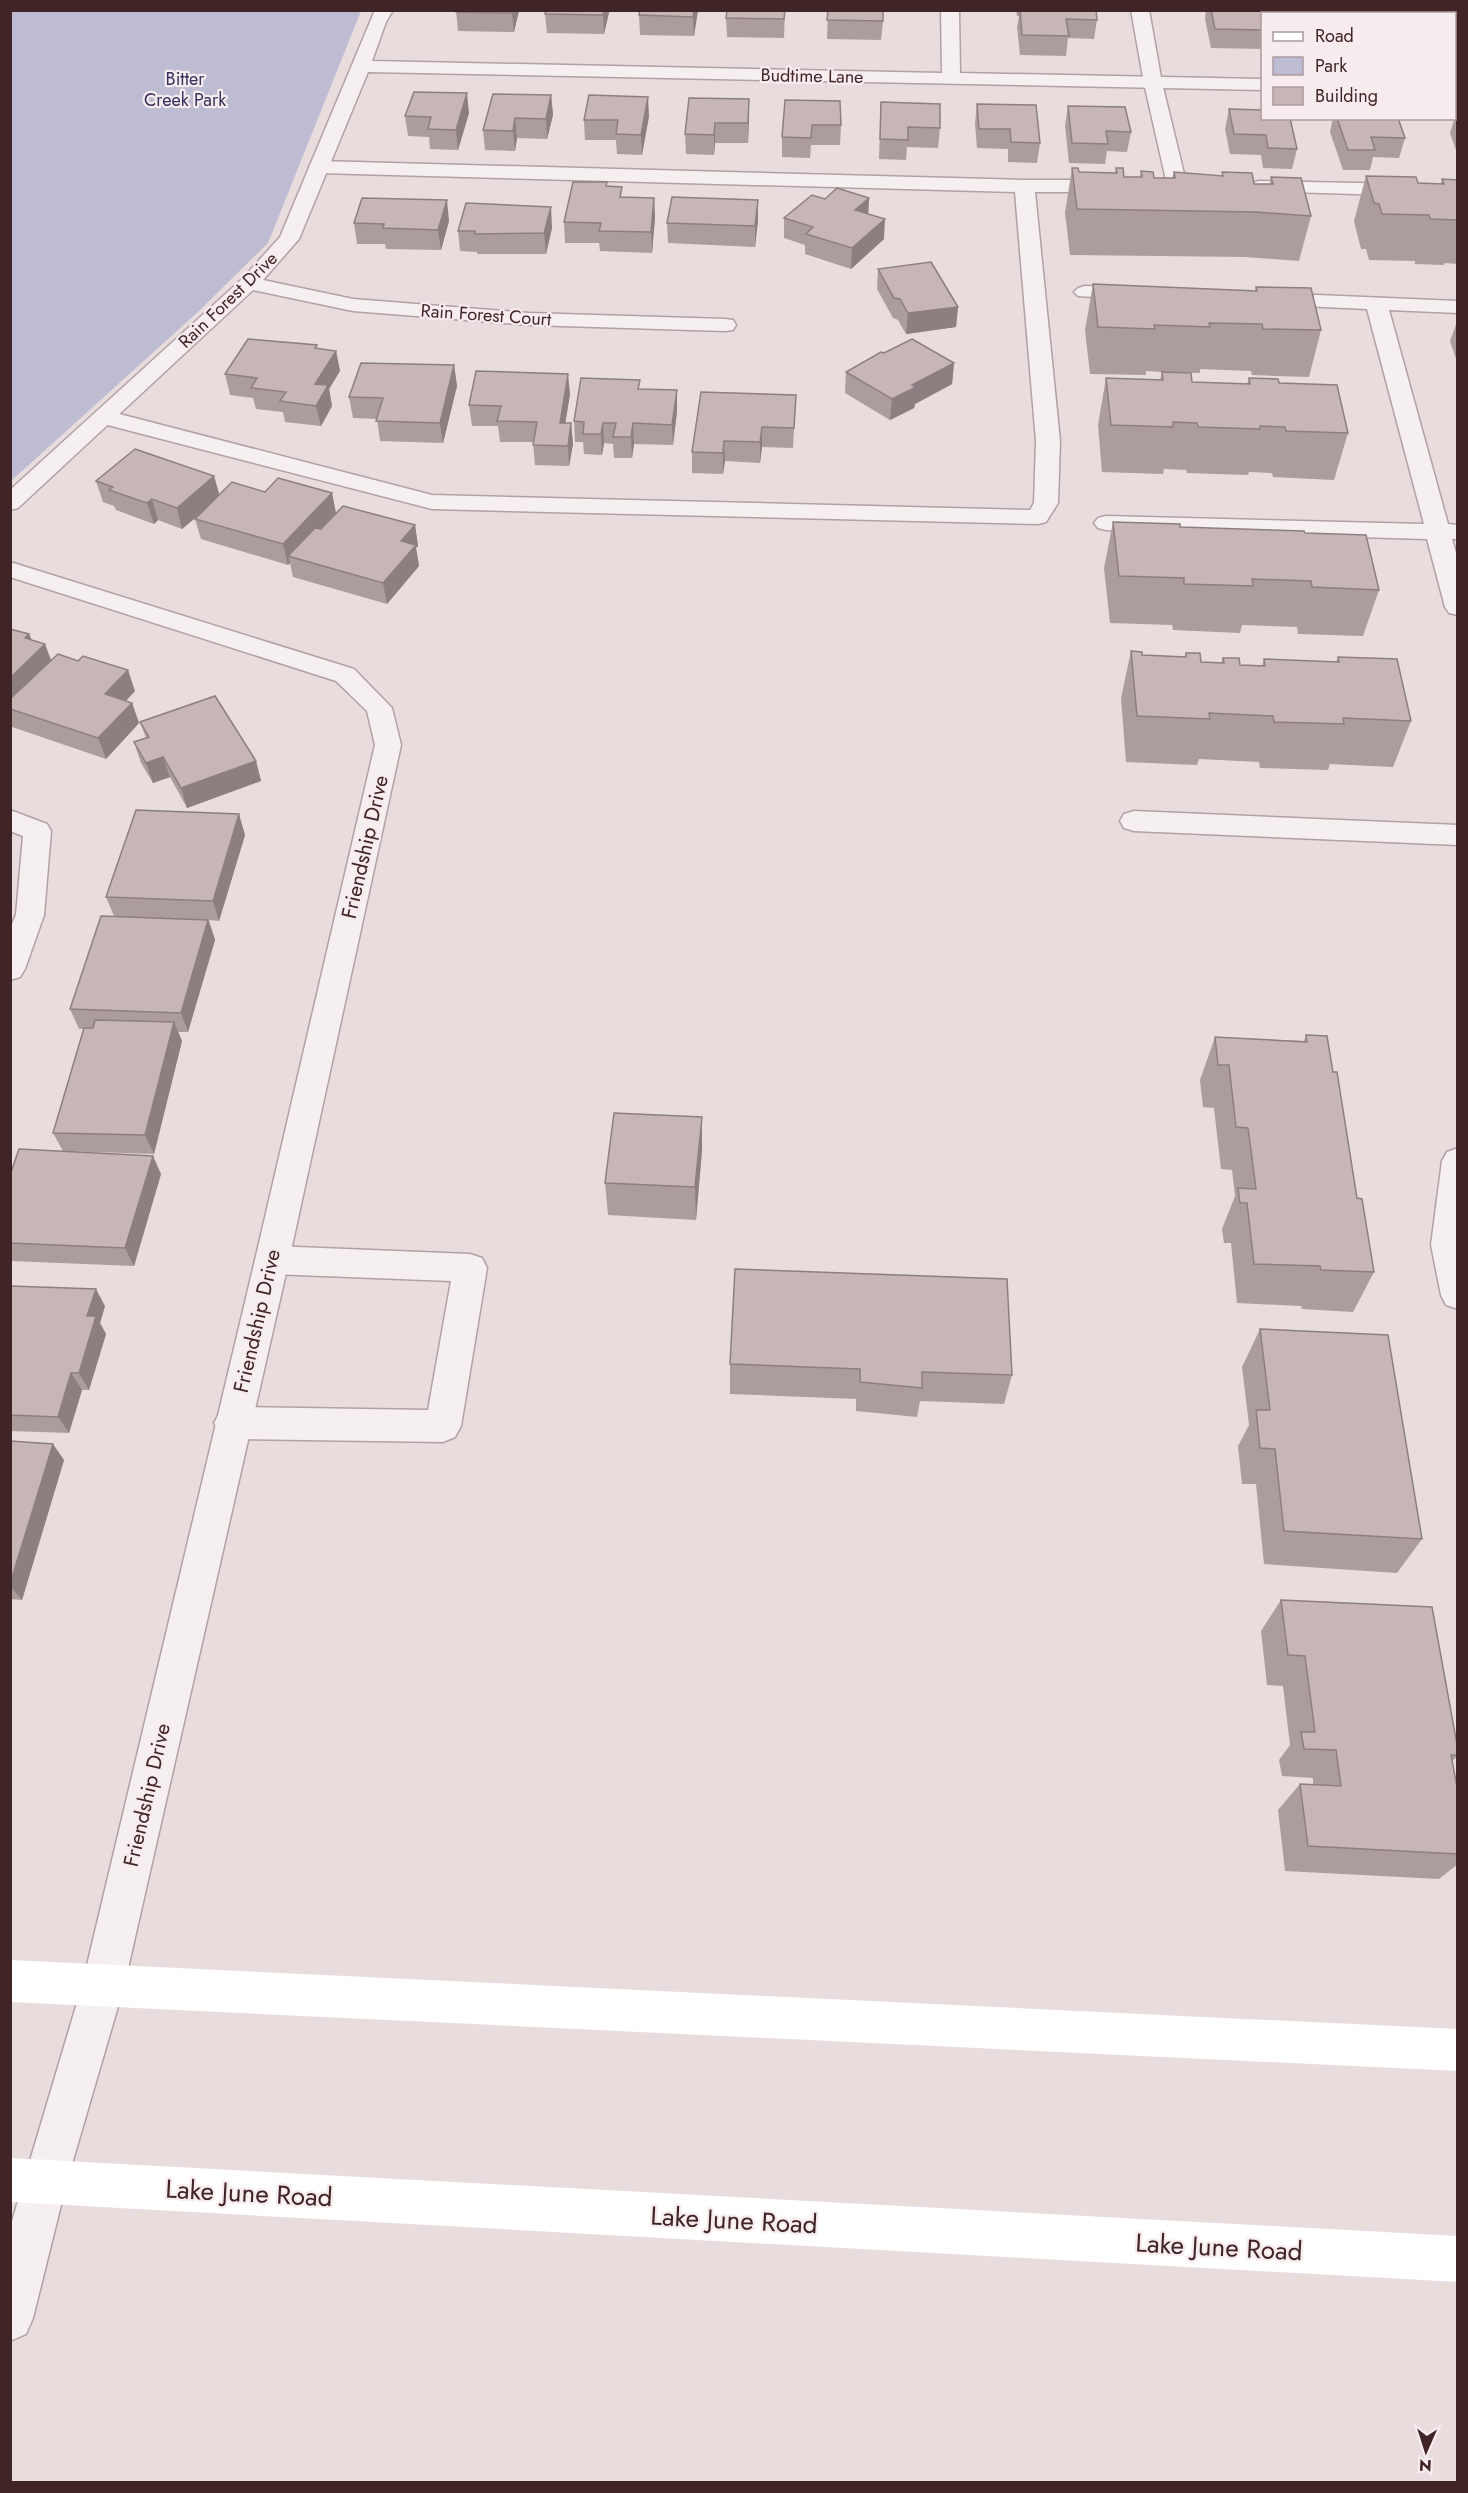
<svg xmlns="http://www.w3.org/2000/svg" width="1468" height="2493" font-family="Jost,sans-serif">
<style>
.green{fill:#bdbcd3}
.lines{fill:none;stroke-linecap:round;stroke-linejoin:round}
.lane-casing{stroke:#b2a1a2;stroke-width:3}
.street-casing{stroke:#b2a1a2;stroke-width:3}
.lane{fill:#f6efef;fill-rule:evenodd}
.street{fill:#f6efef;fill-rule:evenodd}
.secondary{fill:#fff;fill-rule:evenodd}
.wall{fill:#ac9d9d}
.shaded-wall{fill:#8c7f80}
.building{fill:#c8b6b7;stroke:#8c7f80;stroke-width:1.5}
.labels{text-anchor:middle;stroke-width:4.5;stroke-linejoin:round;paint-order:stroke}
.far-street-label{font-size:18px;fill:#402426;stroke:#f6ebed}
.far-park-label{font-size:18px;fill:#35305d;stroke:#f6ebed}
.street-label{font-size:21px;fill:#402426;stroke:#f6ebed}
.near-street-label{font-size:26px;fill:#402426;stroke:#f6ebed}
</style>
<rect width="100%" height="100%" fill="#e8dcdd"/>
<path class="green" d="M13,11H361L268,243L199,311L11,481L10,13Z"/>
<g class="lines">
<g class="lane-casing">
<g id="lane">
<path d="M1131,10H1149L1162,83L1187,186L1184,190L1177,192H1035L1060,441L1058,503L1046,522L1038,524L432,509L96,422L93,417L96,412L104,410L432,495L1030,510L1034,503L1036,441L1015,192L319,173L312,171L309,167L312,163L319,161L1024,180H1166L1144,83Z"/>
<path d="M1259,181L1458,185V197L1252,191L1249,187L1252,183Z"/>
<path d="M10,810L47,824L51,831L44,915L25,969L20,977L10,980V928L16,915L23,836L10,831Z"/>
<path d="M272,1246L470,1254L482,1258L487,1268L461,1426L455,1437L443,1442L232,1439L220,1434L214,1423L220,1412L232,1407L428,1410L451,1281L272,1274L260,1270L255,1260L260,1250Z"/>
</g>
</g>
<g class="street-casing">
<g id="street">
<path d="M375,10H393L386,22L372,61L942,73L941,10H959L960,73L1262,79V90L368,72L299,239L263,280L353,299L529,313L725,319L733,320L736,325L733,330L725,331L529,325L353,311L253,290L18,508L10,510V490L242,279L280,237Z"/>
<path d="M1329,10H1347L1348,14H1330Z"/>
<rect x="1454" y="83" width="4" height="12"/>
<path d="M1085,286L1137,288L1144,290L1148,294L1144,298L1137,300L1078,296L1074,292L1078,288Z"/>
<path d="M1270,293L1458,301V313L1389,310L1448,524L1458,525V539H1452L1458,560V615L1449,613L1445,607L1427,539L1106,530L1098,528L1094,523L1098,518L1106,516L1424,524L1367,309L1262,304L1259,299L1262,294Z"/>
<path d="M10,562L354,669L392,708L401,745L289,1260L124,1986L67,2181L33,2318L26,2334L10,2341V2228L82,1986L255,1260L375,745L367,711L336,681L10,577Z"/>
<path d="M1134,811L1458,825V845L1134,831L1124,828L1120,821L1124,814Z"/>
<path d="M1458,1148V1309L1446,1305L1441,1295L1431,1245L1442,1161L1447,1152Z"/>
</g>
</g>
<use href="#lane" class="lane"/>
<use href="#street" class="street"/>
<g class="secondary">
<path d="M10,1960L1458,2029V2071L10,2002Z"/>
<path d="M10,2158L1458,2236V2282L10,2202Z"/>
</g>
</g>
<g class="wall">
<path d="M456,10H519V11L514,32L458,31Z"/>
<path d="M546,10H609L604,34L547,33L545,14Z"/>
<path d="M640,10H698L694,36L640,35L639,15Z"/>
<path d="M785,10L784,38L727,37L726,18Z"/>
<path d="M828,10L883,21L881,40L827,39Z"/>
<path d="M1016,10H1096L1097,20L1094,39L1068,38L1066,56L1020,55L1017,27L1019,16H1017Z"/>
<path d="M1206,10H1281L1263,14V49L1211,48L1205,19Z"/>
<path d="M1424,10H1458V45H1455V14H1423Z"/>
<path d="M551,95L553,115L547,139L517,138L515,151L485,150L483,130Z"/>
<path d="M689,98L749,118L748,143H715L714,155L686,154L685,134Z"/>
<path d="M785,100L841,125L840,145H811L810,158L782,157V137Z"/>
<path d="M881,102L940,128L938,148L907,147L906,160L879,159Z"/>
<path d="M977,104L1040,143L1037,163L1008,162V149L977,148L975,124Z"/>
<path d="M1068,106L1131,132L1127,152L1107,151L1105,164L1069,163L1065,126Z"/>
<path d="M1229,109L1297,149L1292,169L1263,168L1261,155L1230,154L1225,129Z"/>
<path d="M469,113L458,150L430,149L429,137L408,136L405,116Z"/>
<path d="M1456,114H1458V156L1450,133Z"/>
<path d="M649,116L642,155L617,154L616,140H585L584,120Z"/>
<path d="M1333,118H1398L1405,138L1399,158L1373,157L1370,170H1343L1330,132Z"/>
<path d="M1072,168L1079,172L1115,173L1116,168L1124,177H1140L1141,171L1154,178H1172L1174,172L1222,176V172L1254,184H1270L1271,177L1311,216L1299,261L1245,257L1070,255L1065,213Z"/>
<path d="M1366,176L1418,183L1441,184L1442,179L1458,180V264L1445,263L1444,265L1415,264V261L1369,260L1366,249H1361L1354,221Z"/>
<path d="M607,182V186L622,197L654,198L655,218L652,253L600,251L599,243H565L564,222Z"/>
<path d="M869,198L868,214L884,239L851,269L805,254V245L784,238V218L825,199Z"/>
<path d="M758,200V220L755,247L668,243L667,223Z"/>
<path d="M449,221L441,250L386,249L385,244H357L354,223Z"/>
<path d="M552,228L546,254H477V252L460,251L458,231Z"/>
<path d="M878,269L958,307L956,327L906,334L898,320L893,318L877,289Z"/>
<path d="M1093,284L1255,291L1256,287L1321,330L1309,377L1252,375L1251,371L1200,369V373L1165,372L1192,382L1247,384L1249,378L1279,383L1348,433L1334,480L1273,477L1272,473L1249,472L1248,475L1187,473L1186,470L1164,469L1163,474L1102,472L1098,425L1106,378L1160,380L1162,372L1146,371V375L1090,374L1085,330Z"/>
<path d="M1458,319V365L1450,341Z"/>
<path d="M317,348L336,351L340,371L329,389L332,406L321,426L285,422L283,412L256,409L253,398L230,395L225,374Z"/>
<path d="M954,363L952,384L915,404L914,408L890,420L845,393L846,372Z"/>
<path d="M454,365L457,386L443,443L380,441L377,419L353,418L349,397Z"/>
<path d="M640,389L677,411L673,445L634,444L632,458H614L613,444L604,443L602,455L584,454L583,442H575L574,421Z"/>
<path d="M570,394L565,423H571L573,444L569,466L535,465L533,442H500L498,426H472L469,405Z"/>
<path d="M796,395L793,448L762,447L760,463L725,461L723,474L692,473V452Z"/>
<path d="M214,476L219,495L265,492L332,493L336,513L415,525L418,546L416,548L419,566L387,604L293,577L290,563L288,565L201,539L195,519L200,514L182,529L158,520L154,524L116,510L114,506L103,502L96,481Z"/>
<path d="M1113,522L1180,527L1305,533L1379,590L1363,636L1298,634L1297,627L1242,625L1240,633L1173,630L1172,625L1110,623L1104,568Z"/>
<path d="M10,629L29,634L32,640L51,660L135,691L126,701L132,703L139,723L106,759L12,727L10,725Z"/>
<path d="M1131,651L1142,655L1185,657L1186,653L1201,662L1221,663L1223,658L1240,665L1262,666L1264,659L1336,662L1338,657L1411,721L1393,767L1330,764L1328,770L1260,768L1259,762L1199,759L1197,765L1126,762L1121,698Z"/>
<path d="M140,722L256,761L261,781L187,808L170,777L153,783L141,763L134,742L146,738Z"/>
<path d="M245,835L219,921L209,920L215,940L188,1032H178L182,1041L154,1154L63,1151L53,1133L84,1029H79L70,1009L114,916L106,897Z"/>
<path d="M1306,1035L1357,1198L1374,1272L1353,1312L1302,1309L1301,1306L1237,1303L1231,1243H1224L1222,1229L1235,1196L1232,1170L1221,1169L1214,1108L1203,1107L1200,1080L1215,1037L1304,1041Z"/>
<path d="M702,1150L696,1220L608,1215L605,1183Z"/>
<path d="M161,1174L134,1266L10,1261V1175Z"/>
<path d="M10,1286L105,1306L100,1323L106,1334L89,1390H82L69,1433L10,1431Z"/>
<path d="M1260,1329L1422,1539L1397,1573L1264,1564L1256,1484H1242L1238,1446L1249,1425L1242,1367Z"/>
<path d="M730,1364L1012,1375L1004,1404L920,1401L917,1417L856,1411V1399L730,1394Z"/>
<path d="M10,1441L64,1460L22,1600L10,1599Z"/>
<path d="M1281,1600L1458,1750V1756L1452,1761L1458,1792V1864L1439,1879L1285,1871L1278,1810L1300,1784L1313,1785V1778L1282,1776L1279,1760L1290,1745L1283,1686L1267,1685L1261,1631Z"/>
</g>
<g class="shaded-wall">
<path d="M513,10H519L514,32L512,13Z"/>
<path d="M604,10H609V13L604,34L603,15Z"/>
<path d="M694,10H698L694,36L693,17Z"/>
<path d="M467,93L469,113L458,150L456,130Z"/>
<path d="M551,95L553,115L547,139L546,119Z"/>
<path d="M648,97L649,116L642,155L641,135Z"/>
<path d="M749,99V118L748,143V123Z"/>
<path d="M515,118L517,138L515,151L513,131Z"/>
<path d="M715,123V143L714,155V135Z"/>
<path d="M654,198L655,218L652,253L651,232Z"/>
<path d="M869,198L868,218L855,210Z"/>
<path d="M447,200L449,221L441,250L438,230Z"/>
<path d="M758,200V220L755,247V226Z"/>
<path d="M551,207L552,228L546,254L544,233Z"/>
<path d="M885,219L884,239L851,269L852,248Z"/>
<path d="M958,307L956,327L906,334L908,313Z"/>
<path d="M336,351L340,371L329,389L332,406L321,426L316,406L315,384Z"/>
<path d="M954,363L952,384L915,404L914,408L890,420L892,399L912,385Z"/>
<path d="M454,365L457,386L443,443L440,423Z"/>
<path d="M568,374L570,394L562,444L560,423Z"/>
<path d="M677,390V411L673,445L672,425Z"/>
<path d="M571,423L573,444L569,466L568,446Z"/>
<path d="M603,423L604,443L602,455L601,434Z"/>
<path d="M633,423L634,444L632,458L631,437Z"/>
<path d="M762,427V447L760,463V442Z"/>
<path d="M724,441L725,461L723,474V453Z"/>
<path d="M214,476L220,497L182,529L177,508Z"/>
<path d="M332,493L336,514L294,558L288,556L290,563L288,565L283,544Z"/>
<path d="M152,499L158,520L154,524L147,503Z"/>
<path d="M415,525L418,546L416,548L419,566L387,604L383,583L401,541Z"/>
<path d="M29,634L36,652L45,644L53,665L10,707V678L25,638Z"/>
<path d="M128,670L135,691L113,714L105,694Z"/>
<path d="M132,703L139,723L106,759L98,738Z"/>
<path d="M163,757L170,777L153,783L146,763Z"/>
<path d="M256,761L261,781L187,808L181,788Z"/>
<path d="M239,814L245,835L219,921L213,901Z"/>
<path d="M208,920L215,940L188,1032L181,1013Z"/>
<path d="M174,1022L182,1041L154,1154L145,1135Z"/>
<path d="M702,1117V1150L696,1220L695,1187Z"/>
<path d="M153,1156L161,1174L134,1266L125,1248Z"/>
<path d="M96,1289L105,1306L100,1323L106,1334L89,1390L79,1373L87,1316Z"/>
<path d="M71,1373L82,1390L69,1433L58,1417Z"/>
<path d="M53,1444L64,1460L22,1600L10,1586V1584Z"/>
</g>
<g class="building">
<path d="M456,10H513L512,13L456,12Z"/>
<path d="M546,10H604L603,15L545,14Z"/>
<path d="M640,10H694L693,17L639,15Z"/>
<path d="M727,10H785L784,19L726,18Z"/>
<path d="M828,10H883V21L827,20Z"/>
<path d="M1020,10H1096L1097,20L1066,19L1069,36L1022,35Z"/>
<path d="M1211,10H1281L1282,14H1263V30L1215,29Z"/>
<path d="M1430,10H1458V26H1455V14H1431Z"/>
<path d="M414,92L467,93L456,130L428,129L431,117L405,116Z"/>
<path d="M493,94L551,95L546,119L515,118L513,131L483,130Z"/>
<path d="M589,95L648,97L641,135L616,134L618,120H584Z"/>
<path d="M689,98L749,99L748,123H715L714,135L685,134Z"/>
<path d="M785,100L840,101L841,125H812L811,138L782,137Z"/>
<path d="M881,102L940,104V128L908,127V140L880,139Z"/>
<path d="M977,104L1036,105L1040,143L1011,142L1010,129H979Z"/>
<path d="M1068,106L1125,107L1131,132L1106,131L1108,144L1072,143Z"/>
<path d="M1229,109L1263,110V118H1290L1297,149L1268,148L1266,135L1234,134Z"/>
<path d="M1337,118H1398L1405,138L1371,137L1375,150H1348Z"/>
<path d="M1072,168H1078L1079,172L1117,173L1116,168H1123L1124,177H1142L1141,171L1153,172L1154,178H1175L1174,172L1223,176L1222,172L1252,173L1254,184H1273L1271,177L1301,178L1311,216L1255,212L1077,209Z"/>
<path d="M1366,176L1416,177L1418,183L1444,184L1442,179L1458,180V220L1430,219L1429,215L1382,214L1379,204L1374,203Z"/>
<path d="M573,182H607L606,186L622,187L620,197L654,198L651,232L599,231L601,223L564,222Z"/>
<path d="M837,188L869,198L855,210L885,219L852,248L806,234L813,227L784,218L812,195L825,199Z"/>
<path d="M672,197L758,200L755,226L667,223Z"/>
<path d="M362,198L447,200L438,230L383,228L384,224L354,223Z"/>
<path d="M466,203L551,207L544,233L475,234V231H458Z"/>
<path d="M931,262L958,307L908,313L900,299L894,298L878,269Z"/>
<path d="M1093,284L1257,291L1256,287L1311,288L1321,330L1263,329L1262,324L1209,323L1210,327L1154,325L1155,329L1098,327Z"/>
<path d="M248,339L317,345L315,348L336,351L315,384L328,385L316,406L280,401L286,392L251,388L257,378L225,374Z"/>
<path d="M912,339L954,363L912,385L916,387L892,399L846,372L881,352L884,353Z"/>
<path d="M361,363L454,365L440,423L376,421L383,398L349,397Z"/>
<path d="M476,371L568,374L560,423H571L568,446L533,445L537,422L497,421L501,406L469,405Z"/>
<path d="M1162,372L1191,373L1192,382L1250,384L1249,378L1278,379L1279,383L1337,385L1348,433L1286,431L1285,427L1260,426V429L1198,427L1197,423L1173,422V427L1111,425L1106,378L1163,380Z"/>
<path d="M581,378L640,380L638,389L677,390L672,425L633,423L631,437H613L616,423H603L601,434H583L584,422L574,421Z"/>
<path d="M701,392L796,395L794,428L762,427L760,442L724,441L723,453L692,452Z"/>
<path d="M135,449L214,476L177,508L152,499L147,503L109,490L113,487L96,481Z"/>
<path d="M278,478L332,493L283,544L195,519L232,482L265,492Z"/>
<path d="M343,506L415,525L401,541L416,545L383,583L288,556L315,528L321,529Z"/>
<path d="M1113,522L1180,524V527L1304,531L1305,533L1366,535L1379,590L1312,587L1311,581L1252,579L1253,586L1184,584V578L1119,576Z"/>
<path d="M10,629L29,634L25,638L45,644L10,678Z"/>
<path d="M1131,651L1142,652V655L1186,657V653H1200L1201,662L1224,663L1223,658H1239L1240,665L1265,666L1264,659L1339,662L1338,657L1397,659L1411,721L1343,718L1344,724L1274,722L1273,716L1209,713L1210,719L1137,716Z"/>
<path d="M58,654L78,661L83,656L128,670L105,694L132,703L98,738L10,709V699Z"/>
<path d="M215,696L256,761L181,788L163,757L146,763L134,742L149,737L140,722Z"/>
<path d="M136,810L239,814L213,901L106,897Z"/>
<path d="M101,916L208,920L181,1013L70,1009Z"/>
<path d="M95,1020L174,1022L145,1135L53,1133L84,1028H93Z"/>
<path d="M1306,1035L1327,1036L1333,1072H1337L1357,1198L1362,1199L1374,1272L1321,1270L1320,1266L1254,1264L1247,1203H1240L1238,1188L1256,1189L1248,1128L1236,1127L1229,1065H1218L1215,1037L1307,1042Z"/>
<path d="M614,1113L702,1117L695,1187L605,1183Z"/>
<path d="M19,1149L153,1156L125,1248L10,1243V1175Z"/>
<path d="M735,1269L1007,1279L1012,1375L922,1372V1388L860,1382V1369L730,1364Z"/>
<path d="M10,1286L96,1289L87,1316H96L79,1373H71L58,1417L10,1415Z"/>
<path d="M1260,1329L1388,1335L1422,1539L1284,1531L1275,1449L1260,1448L1256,1410H1270Z"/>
<path d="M10,1441L53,1444L10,1584Z"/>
<path d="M1281,1600L1432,1607L1458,1750V1755H1451L1458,1792V1854L1308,1846L1300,1784L1341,1786L1336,1750L1304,1749L1301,1732H1315L1305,1656L1288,1655Z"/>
</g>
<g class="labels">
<g class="far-street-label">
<text transform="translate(812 76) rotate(1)" y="6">Budtime Lane</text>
<text transform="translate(228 300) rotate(-44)" y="6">Rain Forest Drive</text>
<text transform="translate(486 315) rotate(4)" y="6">Rain Forest Court</text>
</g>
<g class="far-park-label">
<text x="185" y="85">Bitter<tspan x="185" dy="21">Creek Park</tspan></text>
</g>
<g class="street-label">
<text transform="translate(365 847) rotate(-77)" y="7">Friendship Drive</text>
<text transform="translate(257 1321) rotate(-77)" y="7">Friendship Drive</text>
<text transform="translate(147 1795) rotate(-77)" y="7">Friendship Drive</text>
</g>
<g class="near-street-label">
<text transform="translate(249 2193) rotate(3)" y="9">Lake June Road</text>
<text transform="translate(734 2220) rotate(3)" y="9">Lake June Road</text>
<text transform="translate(1219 2247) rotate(3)" y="9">Lake June Road</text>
</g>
</g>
<rect width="1468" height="2493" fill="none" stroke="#402426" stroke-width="24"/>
<rect x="1261" y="12" width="195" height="108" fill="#f6ebed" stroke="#ad9b9d" stroke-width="1.5"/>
<rect x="1273" y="32" width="30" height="9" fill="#ffffff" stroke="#ad9b9d" stroke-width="1.5"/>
<text x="1315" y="42" font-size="18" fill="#402426">Road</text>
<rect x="1273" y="57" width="30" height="18" fill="#bdbcd3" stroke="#ad9b9d" stroke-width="1.5"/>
<text x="1315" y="72" font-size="18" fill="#402426">Park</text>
<rect x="1273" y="87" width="30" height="18" fill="#c8b6b7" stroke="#ad9b9d" stroke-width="1.5"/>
<text x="1315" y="102" font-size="18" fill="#402426">Building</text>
<g transform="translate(1426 2451) rotate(183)" stroke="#f6ebed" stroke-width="4.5" paint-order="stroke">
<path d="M0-4.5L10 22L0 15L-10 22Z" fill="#402426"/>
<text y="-9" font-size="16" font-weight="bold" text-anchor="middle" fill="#402426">N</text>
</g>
</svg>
